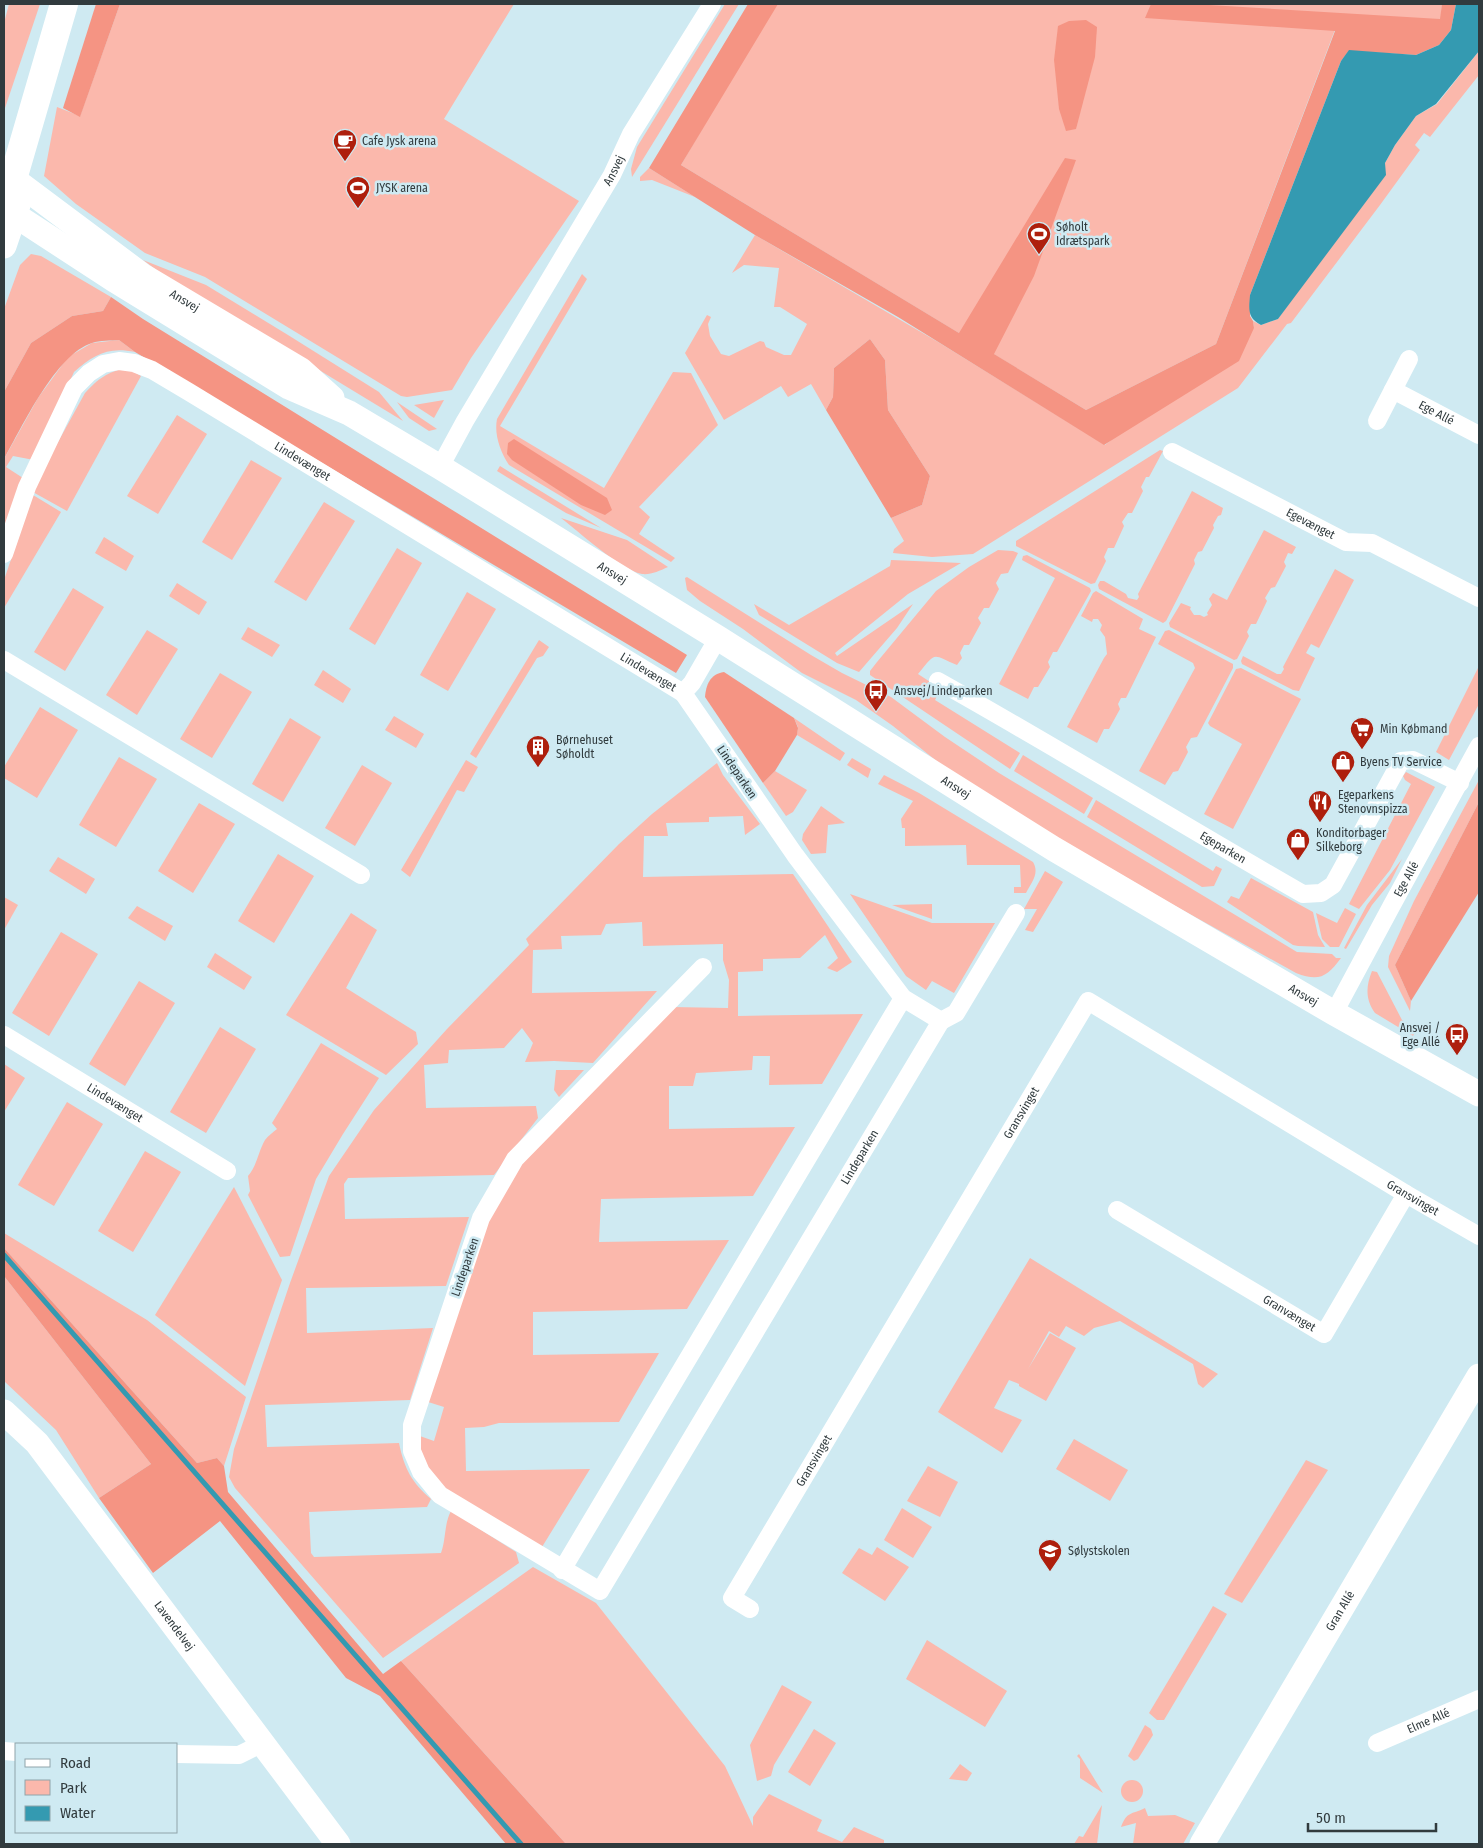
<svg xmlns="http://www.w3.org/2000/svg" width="1483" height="1848" font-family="'Fira Sans Condensed',sans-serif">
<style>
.green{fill:#fbb8ac}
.forest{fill:#f59483}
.water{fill:#349ab1}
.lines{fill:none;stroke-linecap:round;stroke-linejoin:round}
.stream{stroke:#349ab1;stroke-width:5}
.street{stroke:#fff;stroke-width:18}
.secondary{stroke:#fff;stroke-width:25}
.highway{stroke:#fff;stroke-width:28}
.labels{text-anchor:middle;stroke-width:5;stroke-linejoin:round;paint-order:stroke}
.poi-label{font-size:12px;fill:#313b3e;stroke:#cfeaf2;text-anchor:start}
.street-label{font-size:12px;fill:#313b3e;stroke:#cfeaf2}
</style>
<rect width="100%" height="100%" fill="#cfeaf2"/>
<g class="green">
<path d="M9,4H40L4,111V23Z"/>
<path d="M120,4H514L444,119L579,201L471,358L452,390L407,397L401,396L205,277L145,253L76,204L44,176L57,107L80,116Z"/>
<path d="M725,4H739L632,177L631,169L637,147Z"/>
<path d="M775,4H1442L1441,19L1336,27L1216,344L1086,410L681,165Z"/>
<path d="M1479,51V75L1430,137L1424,133L1415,145L1420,150L1380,205L1291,323L1287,324L1238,388L973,554L932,557L893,553L894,549L904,541L891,518L922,505L930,476L888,410L885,360L870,339L834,368L833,397L826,410L811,384L788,397L781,386L724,420L685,353L707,315L711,317L708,324L710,336L721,354L729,356L760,341L764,342L766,347L784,355H791L807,324L780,307H774L779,268L744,265L732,273L755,235L938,342L1105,445L1254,328L1253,321L1261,325L1278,319L1385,163L1395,145L1416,116L1437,104Z"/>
<path d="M649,168L695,197L652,180L640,181V177Z"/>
<path d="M31,254L41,256L111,297L103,311L72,316L31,343L4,392V309L20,265Z"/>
<path d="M143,260L206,285L288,335L379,392L403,421L166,277Z"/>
<path d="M582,274L587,279L500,426L604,488L673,372L691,373L718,425L639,507L650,517L639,534L675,558L671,562L509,465C500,451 494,434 497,419Z"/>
<path d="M119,340L135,352C108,346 93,355 74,372L34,460L13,456L6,467L23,478L4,529V459L38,398L68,357L92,343Z"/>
<path d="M127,368L141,376L67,511L31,491L85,393C99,378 107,372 127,368Z"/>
<path d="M444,400L434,418L414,405Z"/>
<path d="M397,402L437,429L429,431L409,418Z"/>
<path d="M177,415L207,434L158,514L127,496Z"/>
<path d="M1160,450L1163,451L1149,477H1146L1141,487L1143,491L1132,513H1128L1122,522L1124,526L1114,548H1108L1104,557L1106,561L1095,583L1091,584L1016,546V541Z"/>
<path d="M251,460L282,478L232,560L202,542Z"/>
<path d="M500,466L601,528L566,513L497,471Z"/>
<path d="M1192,491L1223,508L1221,515L1218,516L1213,525L1214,528L1202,551L1198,552L1194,560L1195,564L1166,621L1163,623L1099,589L1098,585L1100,581H1104L1126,594L1128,598L1137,600L1139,597L1138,594Z"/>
<path d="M33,495L61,512L4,608V580Z"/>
<path d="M324,502L355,521L306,601L274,582Z"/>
<path d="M561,518L627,540L668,567C659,571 651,575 642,574C622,571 578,531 561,518Z"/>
<path d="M1264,530L1296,547L1292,554L1288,553L1284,562L1286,566L1275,587L1271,588L1265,598L1267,601L1256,624H1251L1247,632L1249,636L1237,659L1234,660L1170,627L1169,623L1181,603L1191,607L1190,609L1194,615H1200L1204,617L1208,615L1207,613L1212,605L1209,599L1213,593L1227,600Z"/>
<path d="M104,537L134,556L126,571L95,553Z"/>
<path d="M397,548L422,563L375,645L349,629Z"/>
<path d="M998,550L1013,551L1018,553L1008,573L1001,574L996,583L999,589L989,608H984L978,618L981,623L969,645H964L960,653L962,658L957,665C931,654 937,651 918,674L941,689L935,700L1020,753L1010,769L870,675V671L877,662L936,591L969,567Z"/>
<path d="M1027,555L1090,588L1091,591L1057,652H1053L1048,662L1050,667L1038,687H1034L1028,699L999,684L1055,578L1022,560L1023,556Z"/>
<path d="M891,560L961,563L908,594L835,653L837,656L913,604L897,628L859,672L837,663L759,615L754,604L789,625L890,566Z"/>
<path d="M1335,569L1354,580L1319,648L1311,644L1306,653L1315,658L1299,691L1293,690L1242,664L1241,661L1243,656L1277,674H1281L1284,669L1283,667Z"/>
<path d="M687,577L811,655L842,673L891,697L945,737L999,773L1297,952L1332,954L1336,958H1341C1327,977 1319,982 1296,973L1170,903L964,783L893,726L856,700L802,673L743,629L700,601L687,590L685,578Z"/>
<path d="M177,583L207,602L199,615L169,596Z"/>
<path d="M73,588L104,607L65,671L34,652Z"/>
<path d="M1096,591L1143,619L1139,629L1156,637L1126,698H1121L1118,704L1120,709L1109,729H1104L1097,743L1067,727L1104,658L1107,654L1105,637L1100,630L1102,625L1098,619H1093L1092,622L1081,616L1093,593Z"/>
<path d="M467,592L496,609L448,691L420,675Z"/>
<path d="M248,627L280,645L272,657L241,639Z"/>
<path d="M147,630L178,649L137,715L106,695Z"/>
<path d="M1169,630L1233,664V668L1197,737L1191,738L1186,747L1188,752L1178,771L1173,772L1165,785L1139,771L1195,668L1193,663L1158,644L1165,631Z"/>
<path d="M539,640L549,647L543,656L537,658L476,758L470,754Z"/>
<path d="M1479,666V704L1449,760L1436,752Z"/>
<path d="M1241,668L1301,699L1233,829L1204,814L1242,744L1210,726L1208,723L1236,669Z"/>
<path d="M323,670L351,689L343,703L314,685Z"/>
<path d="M220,673L252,692L212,758L180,739Z"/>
<path d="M40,707L78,730L37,798L4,778V767Z"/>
<path d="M394,716L424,734L416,748L385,730Z"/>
<path d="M290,718L321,737L283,802L252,784Z"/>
<path d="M794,718L845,753L840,761L797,735L798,727Z"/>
<path d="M1023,755L1093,798L1084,814L1014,771Z"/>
<path d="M119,757L157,779L116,847L79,825Z"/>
<path d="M852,758L871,769L868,778L847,765Z"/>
<path d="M466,760L478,767L464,792L457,790L410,877L401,870Z"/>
<path d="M717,763L723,775L760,824L745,835L743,816L709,817V822L666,823L668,836H644L643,877L793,874L852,962L837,972L827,968L838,958L825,935L800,958L763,959V971L738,972V1016L863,1014L822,1084L769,1085L770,1056H753L752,1070L696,1073L693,1086H669V1129L795,1127L753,1196L601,1199L599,1242L729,1240L687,1309L533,1312V1355L659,1353L619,1422L499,1423L484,1427L465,1428L466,1471L590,1469L542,1547L455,1497L430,1474L418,1452L417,1435L434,1441L444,1407L425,1401L486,1221L521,1164L672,1007L728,1008L729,980L723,960V944L643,946L642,922L606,924L601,935L561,936L562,949L533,950L532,993L657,991L593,1063L554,1061L525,1062L533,1043L522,1028L504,1048L449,1050L448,1063L424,1065L426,1108L536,1106L538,1118L494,1175L348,1178L344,1184L345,1219L469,1217L446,1286L306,1288L307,1333L433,1328L410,1400L265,1405L267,1447L399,1443C404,1468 412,1483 431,1499L427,1507L309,1512L311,1553L314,1557L441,1553C446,1540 444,1524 451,1511L516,1552L519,1563L383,1658L235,1488L229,1477L234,1449L290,1283L329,1176L374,1110L447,1029L529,945L526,939L619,844L652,814Z"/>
<path d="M362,765L392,783L355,846L325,828Z"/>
<path d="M775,771L807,790L793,812L786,816L763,783Z"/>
<path d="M1406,772L1435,787L1390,870L1359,909L1349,904L1411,784L1405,780L1403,776Z"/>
<path d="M884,775L919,793L1033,862C1040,874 1031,883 1026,893H1014V887H1021L1020,865H967L966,845L905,846V828H902L901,819L913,801L878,784Z"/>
<path d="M1479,780V802L1395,965L1411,1001L1410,1011L1388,967L1389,956L1414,901Z"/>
<path d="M1096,800L1213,871L1216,866L1222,869L1214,886L1202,887L1087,817Z"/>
<path d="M199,803L235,824L193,893L158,871Z"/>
<path d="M821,806L845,823L828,825L826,853L811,854L802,840L803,834Z"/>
<path d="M278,854L314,876L274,943L238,921Z"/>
<path d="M58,857L95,879L86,894L49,871Z"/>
<path d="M1402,859L1390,883L1372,905L1346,949L1344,948L1367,905Z"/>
<path d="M1045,871L1063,882L1033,932L1025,930L1037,909H1024Z"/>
<path d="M1251,878L1313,912L1318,935L1325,947L1298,946L1293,945L1227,902L1231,896L1239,899Z"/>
<path d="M850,894L932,923H995L954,993L932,981L926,990L906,976Z"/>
<path d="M4,897L18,905L4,930Z"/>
<path d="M932,904V919L892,905Z"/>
<path d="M137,906L173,926L165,941L128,918Z"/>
<path d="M1345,908L1356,914L1339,947H1330L1322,939L1316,913L1337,923Z"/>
<path d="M351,913L377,930L346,988L416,1032L418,1044L386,1075L286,1015Z"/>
<path d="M61,932L98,954L49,1036L12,1013Z"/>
<path d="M215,953L252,977L244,990L207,967Z"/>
<path d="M1372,971L1377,972L1402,1020L1417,1029L1413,1036L1375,1013C1365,999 1366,986 1372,971Z"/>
<path d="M139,981L175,1003L125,1086L89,1064Z"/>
<path d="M220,1027L256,1049L206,1133L170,1112Z"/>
<path d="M321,1043L379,1078L343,1134L316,1179L290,1256L280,1257L248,1195L250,1191L248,1176C257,1166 258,1152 265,1140C268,1136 273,1132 277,1129L272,1123Z"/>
<path d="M4,1064L25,1078L4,1112Z"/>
<path d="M556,1070H584L559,1097L554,1090Z"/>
<path d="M67,1102L103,1124L54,1206L18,1185Z"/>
<path d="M145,1151L181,1172L133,1252L98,1231Z"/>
<path d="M234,1187L282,1280L245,1386L155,1315Z"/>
<path d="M4,1233L147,1320L246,1397L224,1466L217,1458L197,1463L4,1248Z"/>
<path d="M1030,1258L1218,1374L1203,1388L1198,1384L1193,1364L1120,1321L1094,1328L1084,1336L1066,1326L1059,1337L1049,1331L1028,1369L1050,1333L1076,1348L1046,1401L1019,1386V1384L1009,1380L994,1408L1022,1420L1002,1453L938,1412Z"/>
<path d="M4,1276L151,1464L99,1498L56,1430L4,1381Z"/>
<path d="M1074,1439L1128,1470L1110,1501L1056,1469Z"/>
<path d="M1306,1460L1328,1470L1242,1603L1224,1594Z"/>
<path d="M928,1466L958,1482L940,1517L907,1501Z"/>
<path d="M902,1508L932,1527L913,1558L884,1540Z"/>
<path d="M877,1547L909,1567L885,1601L842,1573L859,1548L872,1555Z"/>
<path d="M533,1567L596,1603L725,1766L753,1826V1817L769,1794L822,1820L817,1831L842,1842L854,1827L884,1840V1843L891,1844H566L401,1661Z"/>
<path d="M1213,1606L1227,1614L1164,1720H1157L1149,1713Z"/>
<path d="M927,1640L1007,1691L985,1727L906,1679Z"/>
<path d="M782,1685L812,1702L774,1765L771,1776L757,1781L750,1745Z"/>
<path d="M1145,1725L1151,1729L1153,1735L1138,1759L1134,1761L1128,1756Z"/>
<path d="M814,1729L836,1743L810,1786L788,1772Z"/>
<path d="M1079,1754L1103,1793L1080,1778V1759L1077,1756Z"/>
<path d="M960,1764L972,1773L967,1781L949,1779Z"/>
<circle cx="1132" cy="1791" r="11"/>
<path d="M1102,1805L1097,1844H1074L1079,1836L1083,1837Z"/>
<path d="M1145,1808L1148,1816L1175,1815L1195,1823L1183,1844H1133L1136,1823L1121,1827C1127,1811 1131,1815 1145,1808Z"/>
</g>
<g class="forest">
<path d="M96,4H120L80,117L63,108Z"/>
<path d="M748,4H778L681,165L959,333L1065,158L1076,160L1034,276L994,354L1086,410L1216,344L1335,31L1145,18L1151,4H1192L1440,19L1442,4H1456L1451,30L1439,45L1416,55L1349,51L1341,61L1250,295V316L1253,321L1254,328L1239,361L1104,445L898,317L755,235L649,168Z"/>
<path d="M1086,20L1097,27L1095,57L1076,129L1066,131L1059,109L1054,60L1058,26L1069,21Z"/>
<path d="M111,297L143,319L687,655L676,673L135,352L119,340C111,341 100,340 92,343C56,354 22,427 4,459V392L31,343L72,316L103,311Z"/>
<path d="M870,339L885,360L888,410L930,476L922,505L891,518L826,410L833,397L834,368Z"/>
<path d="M514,439L607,498L612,510L605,515L581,505L512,460L507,454L508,443Z"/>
<path d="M724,672L794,718L798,728L797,735L775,771L763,783L705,697C706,685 710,674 724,672Z"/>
<path d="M1479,802V892L1411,1001L1395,965Z"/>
<path d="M4,1248L197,1463L217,1458L224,1466L228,1492L383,1674L401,1661L566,1844H506L380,1696L346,1678L220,1521L153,1573L99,1498L151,1464L4,1276Z"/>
</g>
<path class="water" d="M1456,4H1479V51L1436,104L1416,116L1395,145L1385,163L1386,175L1278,319L1261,325C1247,318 1249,309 1250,295L1341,61L1349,50L1416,55L1439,45L1451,30Z"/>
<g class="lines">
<path class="stream" d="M4,1255L521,1844"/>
<g class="street">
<path id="s1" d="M1393,390L1479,435"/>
<path d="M1377,421L1409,359"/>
<path id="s2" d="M1172,452L1346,542L1372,543L1479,598"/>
<path id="s3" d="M440,467L465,421L612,175L631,134L712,4"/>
<path id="s4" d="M4,554L27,487L74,388L89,373L103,364L119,361L134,363L152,370L189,392L683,693"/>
<path d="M4,660L361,875"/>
<path id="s5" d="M938,681C1061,750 1181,824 1303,894L1321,893L1333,885L1401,761L1413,760L1460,783"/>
<path id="s6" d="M703,967L515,1159L481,1218L412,1425V1451L421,1472L440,1495L600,1591L941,1021L903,998L795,855L683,693L692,683L718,638"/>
<path id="s7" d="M1334,1013L1392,905L1479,746"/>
<path d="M941,1021L956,1013L1016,913"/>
<path id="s8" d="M4,1035L227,1171"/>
<path id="s9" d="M1117,1210L1324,1334L1406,1194"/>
<path d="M562,1570L903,998"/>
<path id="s10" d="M750,1609L732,1598L1088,1001L1406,1194L1479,1236"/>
<path id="s11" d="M1377,1743L1479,1699"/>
<path d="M4,1751L16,1752"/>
<path d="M176,1754L239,1755L263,1743"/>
</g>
<g class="secondary">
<path id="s12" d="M4,172L143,276L301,370L332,398"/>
<path id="s13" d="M4,208L113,279L289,387L349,413L440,467L718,638L1054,849L1334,1013L1479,1094"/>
<path d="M4,246L20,199"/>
<path id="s14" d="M4,1412L37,1443L338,1844"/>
<path id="s15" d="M1202,1844L1479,1376"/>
</g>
<path class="highway" d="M15,215L12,197L13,179L64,4"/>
</g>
<defs>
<g id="cafe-pin" transform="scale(1.25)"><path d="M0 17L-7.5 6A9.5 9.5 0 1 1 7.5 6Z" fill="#ae1f0d" stroke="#cfeaf2"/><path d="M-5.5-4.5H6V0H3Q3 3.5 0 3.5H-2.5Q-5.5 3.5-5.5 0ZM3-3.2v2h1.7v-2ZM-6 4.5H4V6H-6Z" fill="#fff"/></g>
<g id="stadium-pin" transform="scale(1.25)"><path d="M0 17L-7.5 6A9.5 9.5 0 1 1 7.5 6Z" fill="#ae1f0d" stroke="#cfeaf2"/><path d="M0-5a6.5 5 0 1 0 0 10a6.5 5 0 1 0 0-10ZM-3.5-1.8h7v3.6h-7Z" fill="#fff"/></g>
<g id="bus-pin" transform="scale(1.25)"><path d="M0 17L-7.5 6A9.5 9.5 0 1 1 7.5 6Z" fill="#ae1f0d" stroke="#cfeaf2"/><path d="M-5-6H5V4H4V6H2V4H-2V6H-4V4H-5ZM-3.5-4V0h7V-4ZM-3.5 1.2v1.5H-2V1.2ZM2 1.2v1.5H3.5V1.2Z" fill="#fff"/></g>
<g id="supermarket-pin" transform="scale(1.25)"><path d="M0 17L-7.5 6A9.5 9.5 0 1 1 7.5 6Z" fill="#ae1f0d" stroke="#cfeaf2"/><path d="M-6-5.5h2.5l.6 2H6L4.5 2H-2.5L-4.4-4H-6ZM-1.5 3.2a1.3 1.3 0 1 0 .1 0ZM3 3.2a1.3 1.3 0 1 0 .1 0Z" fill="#fff"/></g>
<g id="building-pin" transform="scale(1.25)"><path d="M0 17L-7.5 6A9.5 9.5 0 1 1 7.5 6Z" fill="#ae1f0d" stroke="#cfeaf2"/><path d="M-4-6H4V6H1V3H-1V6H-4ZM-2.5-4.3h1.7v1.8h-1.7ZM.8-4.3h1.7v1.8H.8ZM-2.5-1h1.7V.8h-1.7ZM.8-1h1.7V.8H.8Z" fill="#fff"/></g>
<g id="shop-pin" transform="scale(1.25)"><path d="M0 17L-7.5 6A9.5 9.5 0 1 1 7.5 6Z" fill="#ae1f0d" stroke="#cfeaf2"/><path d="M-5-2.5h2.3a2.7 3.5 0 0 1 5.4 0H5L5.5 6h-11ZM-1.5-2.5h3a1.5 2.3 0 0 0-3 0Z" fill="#fff"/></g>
<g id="restaurant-pin" transform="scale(1.25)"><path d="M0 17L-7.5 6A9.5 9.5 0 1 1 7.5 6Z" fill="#ae1f0d" stroke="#cfeaf2"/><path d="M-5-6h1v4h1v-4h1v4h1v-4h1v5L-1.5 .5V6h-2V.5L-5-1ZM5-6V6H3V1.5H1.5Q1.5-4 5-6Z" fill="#fff"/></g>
<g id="school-pin" transform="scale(1.25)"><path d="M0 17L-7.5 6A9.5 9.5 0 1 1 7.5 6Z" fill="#ae1f0d" stroke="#cfeaf2"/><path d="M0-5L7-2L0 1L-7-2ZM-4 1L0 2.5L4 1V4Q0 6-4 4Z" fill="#fff"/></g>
</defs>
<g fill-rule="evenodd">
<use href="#cafe-pin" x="345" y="141"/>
<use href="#stadium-pin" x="358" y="188"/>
<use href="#stadium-pin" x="1039" y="234"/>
<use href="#bus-pin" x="876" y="691"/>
<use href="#supermarket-pin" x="1362" y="729"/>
<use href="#building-pin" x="538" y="747"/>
<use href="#shop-pin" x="1343" y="762"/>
<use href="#restaurant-pin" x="1320" y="802"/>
<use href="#shop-pin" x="1298" y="840"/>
<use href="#bus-pin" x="1457" y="1035"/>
<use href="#school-pin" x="1050" y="1551"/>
</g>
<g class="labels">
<g class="poi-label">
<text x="362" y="145">Cafe Jysk arena</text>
<text x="376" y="192">JYSK arena</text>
<text x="1056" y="231">Søholt<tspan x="1056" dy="14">Idrætspark</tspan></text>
<text x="894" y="695">Ansvej/Lindeparken</text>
<text x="1380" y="733">Min Købmand</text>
<text x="556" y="744">Børnehuset<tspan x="556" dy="14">Søholdt</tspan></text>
<text x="1360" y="766">Byens TV Service</text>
<text x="1338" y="799">Egeparkens<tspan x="1338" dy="14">Stenovnspizza</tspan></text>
<text x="1316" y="837">Konditorbager<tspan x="1316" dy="14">Silkeborg</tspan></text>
<text x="1440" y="1032" text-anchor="end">Ansvej /<tspan x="1440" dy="14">Ege Allé</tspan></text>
<text x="1068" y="1555">Sølystskolen</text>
</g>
<g class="street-label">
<text dy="4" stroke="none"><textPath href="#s3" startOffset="344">Ansvej</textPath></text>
<text dy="4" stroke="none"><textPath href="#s12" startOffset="222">Ansvej</textPath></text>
<text dy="4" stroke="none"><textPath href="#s1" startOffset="49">Ege Allé</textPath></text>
<text dy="4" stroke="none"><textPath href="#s4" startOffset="445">Lindevænget</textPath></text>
<text dy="4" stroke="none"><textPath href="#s2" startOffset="156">Egevænget</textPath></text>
<text dy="4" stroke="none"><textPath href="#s13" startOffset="710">Ansvej</textPath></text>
<text dy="4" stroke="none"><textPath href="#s4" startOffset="850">Lindevænget</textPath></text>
<text transform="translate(737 772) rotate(56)" y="4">Lindeparken</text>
<text dy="4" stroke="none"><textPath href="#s13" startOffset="1115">Ansvej</textPath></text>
<text dy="4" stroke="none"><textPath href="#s5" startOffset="330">Egeparken</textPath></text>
<text dy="4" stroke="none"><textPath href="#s7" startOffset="152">Ege Allé</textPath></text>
<text dy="4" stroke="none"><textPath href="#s13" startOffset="1520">Ansvej</textPath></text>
<text dy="4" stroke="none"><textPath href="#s8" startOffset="130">Lindevænget</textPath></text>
<text dy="4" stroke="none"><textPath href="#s10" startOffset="586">Gransvinget</textPath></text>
<text dy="4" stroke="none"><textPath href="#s6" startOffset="1326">Lindeparken</textPath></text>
<text dy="4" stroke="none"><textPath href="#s10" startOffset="1096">Gransvinget</textPath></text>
<text transform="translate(465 1267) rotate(-71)" y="4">Lindeparken</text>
<text dy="4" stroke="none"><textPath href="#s9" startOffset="201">Granvænget</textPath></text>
<text dy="4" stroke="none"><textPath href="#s10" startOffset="181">Gransvinget</textPath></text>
<text dy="4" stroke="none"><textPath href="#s15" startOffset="271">Gran Allé</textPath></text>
<text dy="4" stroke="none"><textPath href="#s14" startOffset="274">Lavendelvej</textPath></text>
<text dy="4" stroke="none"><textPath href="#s11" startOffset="56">Elme Allé</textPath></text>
</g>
</g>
<rect width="1483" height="1848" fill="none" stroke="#313b3e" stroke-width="10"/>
<rect x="15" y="1743" width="162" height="90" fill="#cfeaf2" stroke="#90a4aa"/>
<rect x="25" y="1759" width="25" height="8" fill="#ffffff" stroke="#90a4aa"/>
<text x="60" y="1768" font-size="15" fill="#313b3e">Road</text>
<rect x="25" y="1780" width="25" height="15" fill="#fbb8ac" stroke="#90a4aa"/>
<text x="60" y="1793" font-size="15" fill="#313b3e">Park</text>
<rect x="25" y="1806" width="25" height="15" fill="#349ab1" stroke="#90a4aa"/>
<text x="60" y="1818" font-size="15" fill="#313b3e">Water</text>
<path d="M1308 1823v8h128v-8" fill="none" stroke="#313b3e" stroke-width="2.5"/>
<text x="1316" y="1823" font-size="15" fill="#313b3e" stroke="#cfeaf2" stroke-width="4" paint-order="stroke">50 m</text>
</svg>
